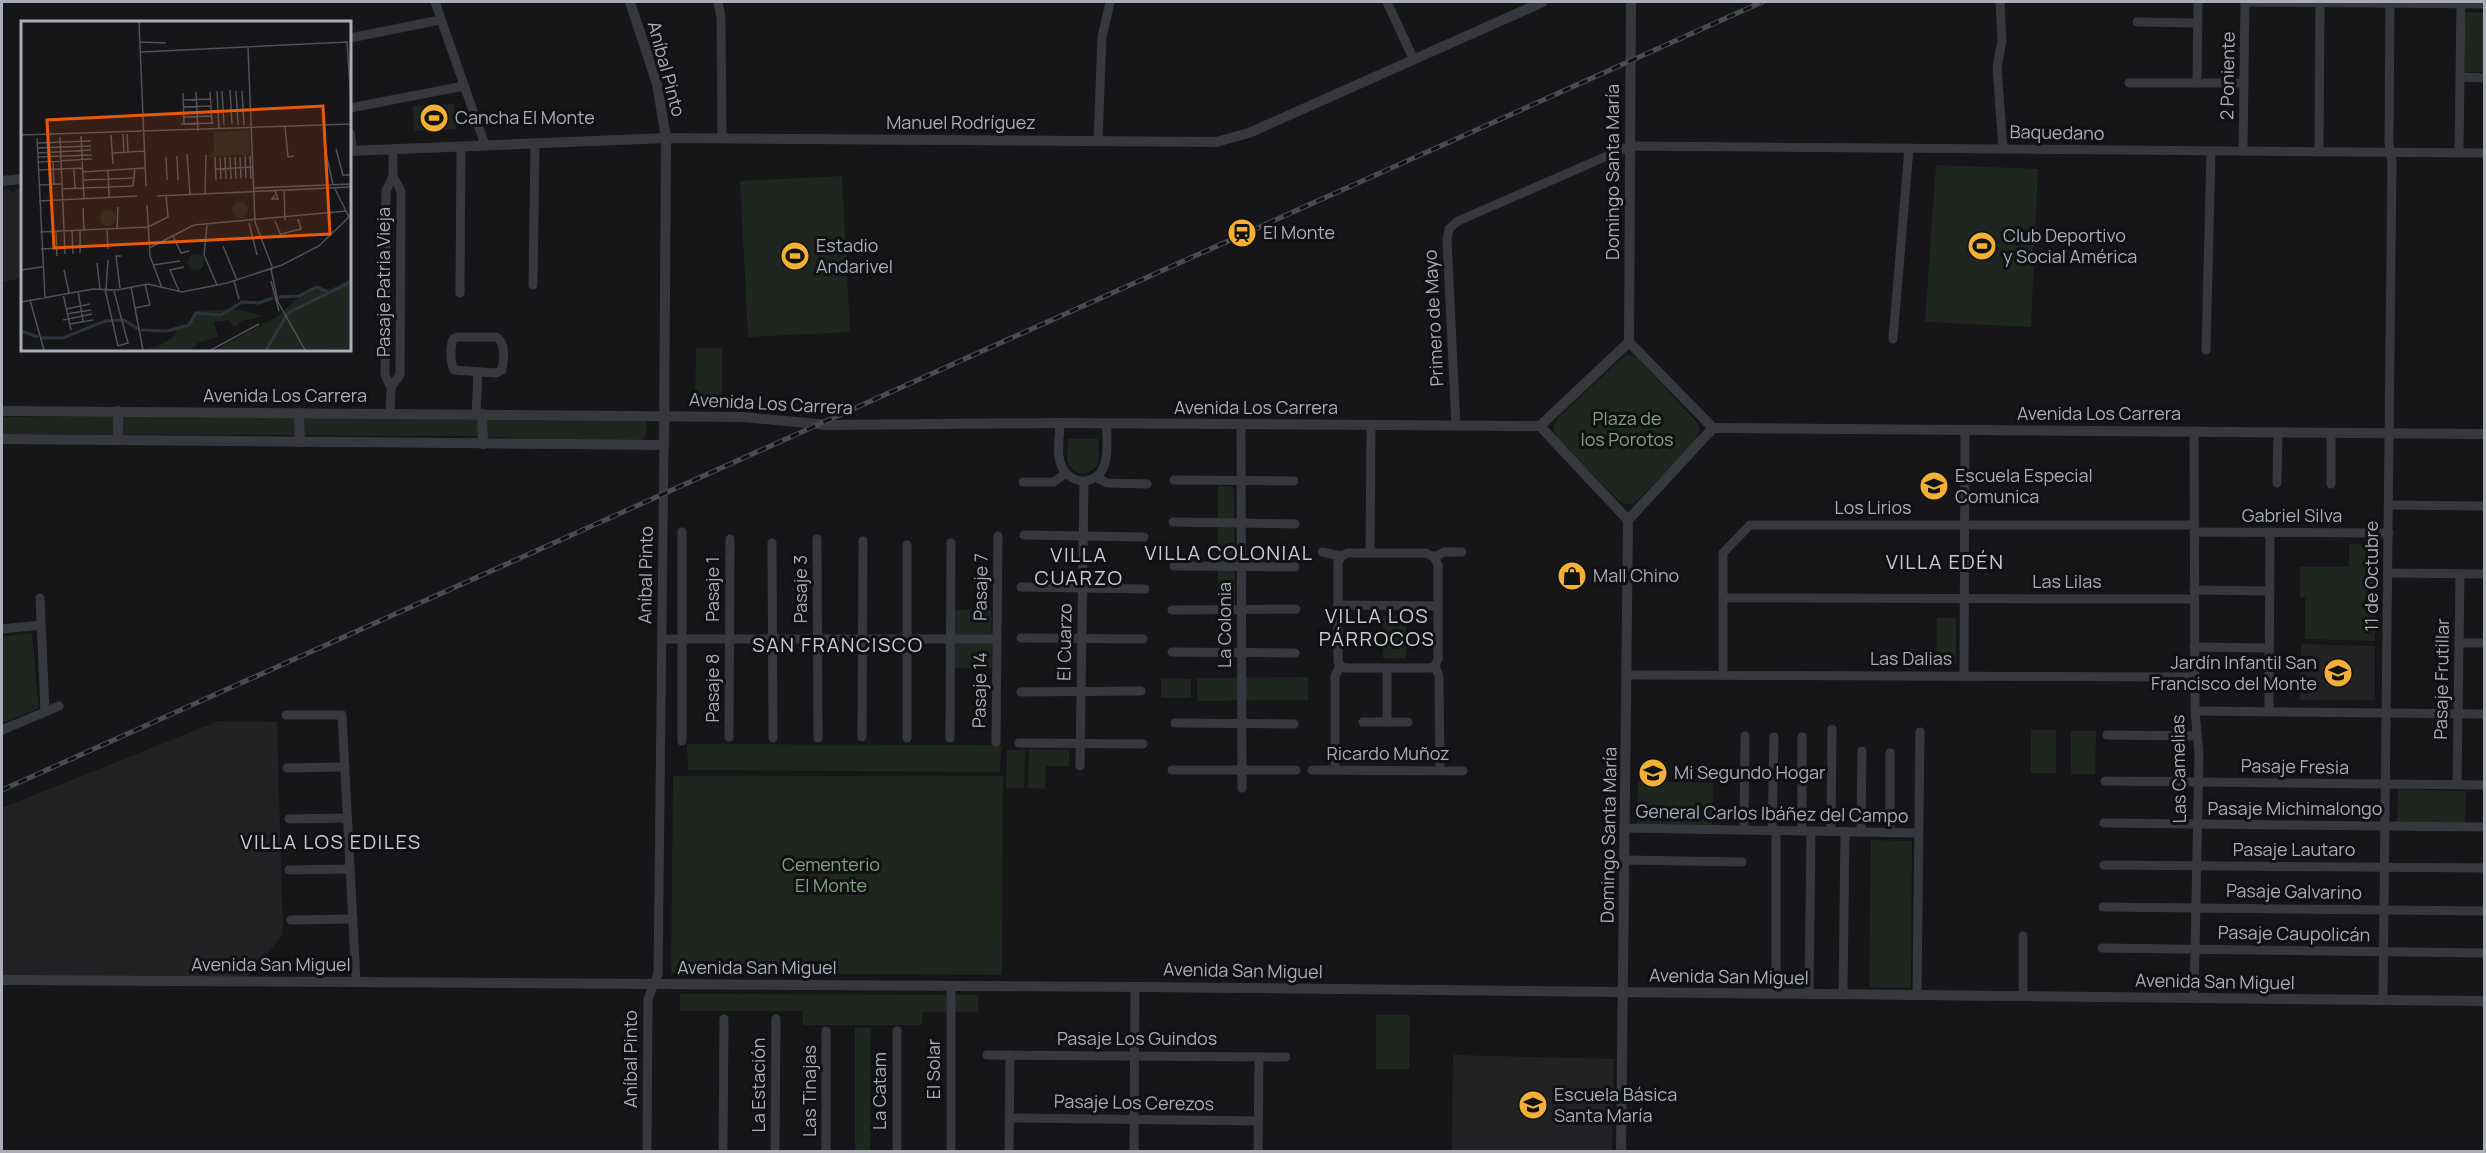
<svg xmlns="http://www.w3.org/2000/svg" width="2486" height="1153" font-family="Manrope,sans-serif">
<style>
.built{fill:#222225}
.green{fill:#1e261f}
.lines{fill:none;stroke-linecap:round;stroke-linejoin:round}
.minor{stroke:#37383d;stroke-width:9}
.tertiary{stroke:#37383d;stroke-width:10}
.rail-casing{stroke:#4a4c52;stroke-width:5}
.rail{stroke:#111113;stroke-width:3;stroke-dasharray:9;stroke-linecap:butt}
.labels{text-anchor:middle;stroke-width:6;stroke-linejoin:round;paint-order:stroke}
.street-label{font-size:18px;fill:#a8adb8;stroke:#111113}
.poi-label{font-size:18px;fill:#a8adb8;stroke:#111113;text-anchor:start}
.park-label{font-size:18px;fill:#7fa381;stroke:#111113}
.neighbourhood-label{font-size:20px;letter-spacing:1.5px;fill:#c9ccd4;stroke:#111113}
.inset-river{fill:none;stroke:#2c353c;stroke-width:3}
.inset-road{fill:none;stroke:#505258;stroke-width:1.5}
.view{fill:#e8590c;fill-opacity:0.15;stroke:#e8590c;stroke-width:3}
.inset-edge{fill:none;stroke:#a8adb8;stroke-width:3}
</style>
<rect width="100%" height="100%" fill="#161618"/>
<g class="built">
<path d="M22,187V278L2,282V190L10,189L12,192Z"/>
<path d="M2301,644L2375,646V700H2300Z"/>
<path d="M218,721L277,722L283,935L247,977L2,976V808Z"/>
<path d="M1453,1055L1614,1059L1612,1151H1452Z"/>
</g>
<g class="green">
<path d="M2465,12L2484,13V72H2465Z"/>
<path d="M454,104L456,129L414,131L413,106Z"/>
<path d="M1936,165L2038,169L2031,327L1925,322Z"/>
<path d="M842,176L850,332L748,337L740,181Z"/>
<path d="M696,348H722V404H695Z"/>
<path d="M1629,355L1638,359L1696,421L1700,429L1697,439L1637,501L1629,505L1620,502L1557,437L1553,428L1557,419L1623,357Z"/>
<path d="M465,416L645,419C649,429 648,436 639,442L469,436L2,434V417Z"/>
<path d="M1068,439H1098C1098,446 1100,457 1098,463C1093,476 1073,477 1068,463C1066,456 1068,446 1068,439Z"/>
<path d="M1218,486H1231L1234,490L1235,605H1218Z"/>
<path d="M2349,544L2376,545L2375,641L2305,639V597H2300V567H2349Z"/>
<path d="M955,610H991L992,668H955Z"/>
<rect x="1383" y="616" width="23" height="42"/>
<path d="M1937,618H1956V663H1936Z"/>
<path d="M32,633L39,708L2,723V637Z"/>
<path d="M1308,677V700L1197,701V678Z"/>
<path d="M1161,678L1191,679V698H1161Z"/>
<rect x="2031" y="730" width="25" height="43"/>
<path d="M2071,731H2096L2095,774H2071Z"/>
<path d="M687,744L1001,745L1000,772L688,770Z"/>
<path d="M1029,749L1069,750V766H1046L1045,789L1028,788Z"/>
<path d="M1007,750H1025L1024,788H1006Z"/>
<path d="M673,776H1003L1002,975L671,973Z"/>
<path d="M1638,781L1713,783L1712,826L1637,824Z"/>
<path d="M2398,789L2466,791L2465,824L2397,823Z"/>
<path d="M1871,840L1912,841L1911,988L1869,987Z"/>
<path d="M680,994L978,995V1012H922V1025H803V1011H680Z"/>
<path d="M1376,1015H1410L1409,1069H1376Z"/>
<path d="M855,1028H871L870,1151H855Z"/>
</g>
<g class="lines">
<g class="minor">
<path d="M435,2L485,145"/>
<path d="M718,2L721,17L722,138"/>
<path d="M1387,2L1414,60"/>
<path d="M2000,2L2002,41L1997,67L2003,149"/>
<path d="M2245,2L2484,4"/>
<path d="M2137,22L2198,23"/>
<path d="M350,38L440,20"/>
<path d="M2460,77L2484,78"/>
<path d="M2129,83H2244"/>
<path d="M2197,83L2198,2"/>
<path d="M350,108L464,86"/>
<path d="M350,133L353,151"/>
<path d="M1098,140L1102,37L1110,2"/>
<path d="M2243,151L2245,2"/>
<path d="M2319,152L2320,2"/>
<path d="M2459,153L2461,2"/>
<path d="M533,285L535,143"/>
<path d="M460,293L461,146"/>
<path d="M458,337H496C506,342 504,360 502,370L496,373L454,370C450,362 450,347 453,339Z"/>
<path d="M1893,339L1909,148"/>
<path d="M2206,350L2211,151"/>
<path d="M391,387L400,375L401,191L393,176V149"/>
<path d="M390,413L391,387L385,375L386,191L393,176"/>
<path d="M476,415L478,372"/>
<path d="M1060,423C1060,436 1056,453 1061,465C1070,486 1096,486 1104,466C1109,454 1106,436 1107,423"/>
<path d="M1241,425L1242,788"/>
<path d="M1456,426L1447,240L1449,229L1458,221L1630,146L2484,153"/>
<path d="M2194,431L2195,711L2199,754L2194,998"/>
<path d="M1096,477L1107,483L1147,484"/>
<path d="M1174,480L1294,481"/>
<path d="M1023,482H1054L1066,473"/>
<path d="M2277,483L2278,432"/>
<path d="M2331,484V433"/>
<path d="M2389,505L2484,506"/>
<path d="M1173,522L1295,524"/>
<path d="M2194,532L2389,533"/>
<path d="M1024,535L1144,537"/>
<path d="M817,539L818,738"/>
<path d="M772,543L773,738"/>
<path d="M1322,552L1341,556L1348,553H1426L1434,557"/>
<path d="M1370,553L1371,425"/>
<path d="M1434,557L1438,565V659L1435,666L1439,676L1440,770"/>
<path d="M1434,557L1444,552H1462"/>
<path d="M1174,566L1295,567"/>
<path d="M2389,573L2484,574"/>
<path d="M1021,587L1145,589"/>
<path d="M2194,590L2270,591"/>
<path d="M40,598L45,712"/>
<path d="M1723,598L2194,599"/>
<path d="M1338,605L1438,606"/>
<path d="M1172,610L1296,609"/>
<path d="M2,629L41,625"/>
<path d="M1021,638L1143,639"/>
<path d="M662,639H997"/>
<path d="M2459,643H2484"/>
<path d="M2194,647L2269,648"/>
<path d="M1172,652L1295,653"/>
<path d="M1340,666L1346,668H1429L1435,666"/>
<path d="M1387,668V722"/>
<path d="M1627,675L2194,677"/>
<path d="M1723,675V553L1750,525H2194"/>
<path d="M1964,676L1965,430"/>
<path d="M1021,692L1141,691"/>
<path d="M2195,711L2484,714"/>
<path d="M2269,712L2270,532"/>
<path d="M286,715H342L356,981"/>
<path d="M1363,722H1408"/>
<path d="M1175,723L1294,724"/>
<path d="M2,730L59,706"/>
<path d="M2107,735L2197,736"/>
<path d="M729,737L730,539"/>
<path d="M862,737L863,541"/>
<path d="M907,738V545"/>
<path d="M950,738L951,543"/>
<path d="M682,741V532"/>
<path d="M996,742L998,536"/>
<path d="M1019,743L1143,744"/>
<path d="M1080,766L1084,482"/>
<path d="M287,768L345,767"/>
<path d="M1172,770H1296"/>
<path d="M1312,770L1463,771"/>
<path d="M1335,770V676L1340,666L1338,661V563L1341,556"/>
<path d="M2105,781L2484,785"/>
<path d="M2457,785L2460,574"/>
<path d="M289,819L347,818"/>
<path d="M2104,823L2484,827"/>
<path d="M1625,828L1918,833"/>
<path d="M1744,830L1745,736"/>
<path d="M1772,831L1774,737"/>
<path d="M1802,831V737"/>
<path d="M1831,831L1832,729"/>
<path d="M1861,832L1862,751"/>
<path d="M1890,833V753"/>
<path d="M1625,860L1742,862"/>
<path d="M2104,865L2484,868"/>
<path d="M289,870L350,869"/>
<path d="M2103,907L2484,911"/>
<path d="M291,920L353,919"/>
<path d="M2102,948L2484,953"/>
<path d="M951,986V1152"/>
<path d="M1776,994V831"/>
<path d="M1809,994L1811,831"/>
<path d="M1843,994L1845,832"/>
<path d="M1917,995L1920,732"/>
<path d="M2023,996V936"/>
<path d="M2383,1000L2392,162L2389,143L2390,2"/>
<path d="M987,1055L1286,1057"/>
<path d="M1010,1118L1258,1121"/>
<path d="M647,1152L648,999L658,974L664,445"/>
<path d="M723,1152L724,1019"/>
<path d="M775,1152L776,1019"/>
<path d="M826,1152V1031"/>
<path d="M897,1152V1031"/>
<path d="M1009,1152L1010,1055"/>
<path d="M1134,1152L1135,987"/>
<path d="M1258,1152L1259,1057"/>
</g>
<g class="tertiary">
<path d="M350,151L666,138L1216,142L1249,133L1543,2"/>
<path d="M2,181L22,179"/>
<path d="M1629,342L1631,2"/>
<path d="M1629,342L1713,428"/>
<path d="M2,411L744,417L828,425L1060,423L1540,426"/>
<path d="M118,411V440"/>
<path d="M299,413L300,442"/>
<path d="M482,414L483,444"/>
<path d="M1540,426L1628,520"/>
<path d="M1540,426L1629,342"/>
<path d="M1713,428L2484,434"/>
<path d="M2,439L664,445L666,138L657,84L630,2"/>
<path d="M1628,520L1713,428"/>
<path d="M2,980L1144,987L2484,1001"/>
<path d="M1621,1152L1628,520"/>
</g>
<g class="rail-casing">
<path id="rail" d="M2,790L1762,2"/>
</g>
<use href="#rail" class="rail"/>
</g>
<defs>
<g id="stadium-disc" transform="scale(1.5)"><circle r="9.5" fill="#f2b134" stroke="#111113"/><path d="M0-5a6.5 5 0 1 0 0 10a6.5 5 0 1 0 0-10ZM-3.5-1.8h7v3.6h-7Z" fill="#111"/></g>
<g id="station-disc" transform="scale(1.5)"><circle r="9.5" fill="#f2b134" stroke="#111113"/><path d="M-3-6H3Q5-6 5-4V2Q5 4 3 4L4.5 6H3L1.5 4h-3L-3 6H-4.5L-3 4Q-5 4-5 2V-4Q-5-6-3-6ZM-3.5-4v3h7v-3ZM-3.5 1v1.5H-2V1ZM2 1v1.5H3.5V1Z" fill="#111"/></g>
<g id="school-disc" transform="scale(1.5)"><circle r="9.5" fill="#f2b134" stroke="#111113"/><path d="M0-5L7-2L0 1L-7-2ZM-4 1L0 2.5L4 1V4Q0 6-4 4Z" fill="#111"/></g>
<g id="shop-disc" transform="scale(1.5)"><circle r="9.5" fill="#f2b134" stroke="#111113"/><path d="M-5-2.5h2.3a2.7 3.5 0 0 1 5.4 0H5L5.5 6h-11ZM-1.5-2.5h3a1.5 2.3 0 0 0-3 0Z" fill="#111"/></g>
</defs>
<g fill-rule="evenodd">
<use href="#stadium-disc" x="434" y="118"/>
<use href="#station-disc" x="1242" y="233"/>
<use href="#stadium-disc" x="1982" y="246"/>
<use href="#stadium-disc" x="795" y="256"/>
<use href="#school-disc" x="1934" y="486"/>
<use href="#shop-disc" x="1572" y="576"/>
<use href="#school-disc" x="2338" y="673"/>
<use href="#school-disc" x="1653" y="773"/>
<use href="#school-disc" x="1533" y="1105"/>
</g>
<g class="labels">
<g class="street-label">
<text transform="translate(666 69) rotate(75)" y="6">Aníbal Pinto</text>
<text transform="translate(2228 76) rotate(-89)" y="6">2 Poniente</text>
<text x="961" y="129">Manuel Rodríguez</text>
<text transform="translate(2057 133) rotate(1)" y="6">Baquedano</text>
<text transform="translate(1613 172) rotate(-90)" y="6">Domingo Santa María</text>
<text transform="translate(384 282) rotate(-90)" y="6">Pasaje Patria Vieja</text>
<text transform="translate(1434 318) rotate(-93)" y="6">Primero de Mayo</text>
<text x="285" y="402">Avenida Los Carrera</text>
<text transform="translate(771 404) rotate(3)" y="6">Avenida Los Carrera</text>
<text x="1256" y="414">Avenida Los Carrera</text>
<text x="2099" y="420">Avenida Los Carrera</text>
<text x="1873" y="514">Los Lirios</text>
<text x="2292" y="522">Gabriel Silva</text>
<text transform="translate(646 575) rotate(-89)" y="6">Aníbal Pinto</text>
<text transform="translate(2372 576) rotate(-90)" y="6">11 de Octubre</text>
<text x="2067" y="588">Las Lilas</text>
<text transform="translate(981 587) rotate(-89)" y="6">Pasaje 7</text>
<text transform="translate(713 589) rotate(-90)" y="6">Pasaje 1</text>
<text transform="translate(801 589) rotate(-90)" y="6">Pasaje 3</text>
<text transform="translate(1225 625) rotate(-90)" y="6">La Colonia</text>
<text transform="translate(1065 642) rotate(-89)" y="6">El Cuarzo</text>
<text x="1911" y="665">Las Dalias</text>
<text transform="translate(2442 679) rotate(-89)" y="6">Pasaje Frutillar</text>
<text transform="translate(713 688) rotate(-90)" y="6">Pasaje 8</text>
<text transform="translate(980 690) rotate(-89)" y="6">Pasaje 14</text>
<text x="1388" y="760">Ricardo Muñoz</text>
<text transform="translate(2295 767) rotate(1)" y="6">Pasaje Fresia</text>
<text transform="translate(2179 769) rotate(-91)" y="6">Las Camelias</text>
<text x="2295" y="815">Pasaje Michimalongo</text>
<text transform="translate(1772 814) rotate(1)" y="6">General Carlos Ibáñez del Campo</text>
<text transform="translate(1609 835) rotate(-89)" y="6">Domingo Santa María</text>
<text x="2294" y="856">Pasaje Lautaro</text>
<text transform="translate(2294 892) rotate(1)" y="6">Pasaje Galvarino</text>
<text transform="translate(2294 934) rotate(1)" y="6">Pasaje Caupolicán</text>
<text x="271" y="971">Avenida San Miguel</text>
<text x="757" y="974">Avenida San Miguel</text>
<text transform="translate(1243 971) rotate(1)" y="6">Avenida San Miguel</text>
<text transform="translate(1729 977) rotate(1)" y="6">Avenida San Miguel</text>
<text transform="translate(2215 982) rotate(1)" y="6">Avenida San Miguel</text>
<text x="1137" y="1045">Pasaje Los Guindos</text>
<text transform="translate(631 1059) rotate(-90)" y="6">Aníbal Pinto</text>
<text transform="translate(934 1069) rotate(-90)" y="6">El Solar</text>
<text transform="translate(759 1085) rotate(-90)" y="6">La Estación</text>
<text transform="translate(810 1091) rotate(-90)" y="6">Las Tinajas</text>
<text transform="translate(880 1091) rotate(-90)" y="6">La Catam</text>
<text transform="translate(1134 1103) rotate(1)" y="6">Pasaje Los Cerezos</text>
</g>
<g class="poi-label">
<text x="455" y="124">Cancha El Monte</text>
<text x="1263" y="239">El Monte</text>
<text x="2003" y="242">Club Deportivo<tspan x="2003" dy="21">y Social América</tspan></text>
<text x="816" y="252">Estadio<tspan x="816" dy="21">Andarivel</tspan></text>
<text x="1955" y="482">Escuela Especial<tspan x="1955" dy="21">Comunica</tspan></text>
<text x="1593" y="582">Mall Chino</text>
<text x="2317" y="669" text-anchor="end">Jardín Infantil San<tspan x="2317" dy="21">Francisco del Monte</tspan></text>
<text x="1674" y="779">Mi Segundo Hogar</text>
<text x="1554" y="1101">Escuela Básica<tspan x="1554" dy="21">Santa María</tspan></text>
</g>
<g class="park-label">
<text x="1627" y="425">Plaza de<tspan x="1627" dy="21">los Porotos</tspan></text>
<text x="831" y="871">Cementerio<tspan x="831" dy="21">El Monte</tspan></text>
</g>
<g class="neighbourhood-label">
<text x="1229" y="560">VILLA COLONIAL</text>
<text x="1079" y="562">VILLA<tspan x="1079" dy="23">CUARZO</tspan></text>
<text x="1945" y="569">VILLA EDÉN</text>
<text x="1377" y="623">VILLA LOS<tspan x="1377" dy="23">PÁRROCOS</tspan></text>
<text x="838" y="652">SAN FRANCISCO</text>
<text x="331" y="849">VILLA LOS EDILES</text>
</g>
</g>
<g transform="translate(21 21)">
<rect width="330" height="330" fill="#161618"/>
<path d="M229,109L228,134L186,136L193,131L192,111ZM211 189a8 8 0 1 1 16 0a8 8 0 1 1-16 0ZM79 197a8 8 0 1 1 16 0a8 8 0 1 1-16 0ZM167 241a8 8 0 1 1 16 0a8 8 0 1 1-16 0ZM330,257V328L194,329L257,295L287,268L296,265L307,269ZM213,288L242,295L220,300L214,306L208,299L193,301L197,316L179,321L169,329H118L140,324L154,314L157,305L168,303L176,290Z" fill="#1e261f"/>
<path class="inset-river" d="M258,276L278,275L296,266L307,271M120,309L146,310L168,304L175,292L200,294L221,281L238,282L252,277M0,310L17,316M20,317H42L84,300L103,299L117,308M245,329L267,292L330,261"/>
<path class="inset-road" d="M118,1L125,165M119,21L145,22M227,27L234,201L252,248M120,31L326,21L330,80M209,69L211,103M196,70L198,109M201,70L203,104M215,70L217,104M221,70L223,104M175,71L177,110M189,71L191,102M162,72L163,103M162,79L190,78M162,86L190,85M163,96L190,95M160,103L193,102M264,106L267,136L273,135M102,113L103,131M106,113L107,131M0,114L330,103M90,114L92,143M60,115L63,178M39,116L44,233M16,117L24,277M16,122L70,120M16,127L70,125M315,128L322,154H330M16,132L70,129M91,132L124,130M305,132L312,164M166,133L169,173M156,135L157,159M224,135L225,157M229,135L230,158M17,136L71,134M145,136L146,159M194,136L195,159M204,136L205,158M209,136L210,158M214,136L215,158M219,136L220,157M199,137L200,158M32,140L33,164M17,141L71,138M53,148L54,167M195,148L232,146M17,149L61,147M87,149L88,177M61,151L124,147M62,159L114,157M18,164L40,163M313,166L328,196M62,167L112,165L114,148M233,167L330,163M41,168L62,167M263,169L264,199M254,170L257,178H251L254,174M184,172L185,134M136,175L330,166M18,180L116,175M126,184L129,235L141,267M62,187L63,209M254,200L261,217M228,202L236,234M186,204L183,234L196,264M86,208L87,228M96,208L97,186M59,209V232M35,210L36,235M51,210L52,233M19,211L127,206L147,196L145,174M260,213L280,208L277,198M152,215L160,232L168,230M202,225L216,259M128,227L173,204L325,190M20,228L60,226M76,242L79,268M132,244L159,240M250,248L257,281L284,329M0,249L21,246M43,249L48,272M213,260L218,278M250,260L258,290M110,266L122,329M99,267L95,235H100M84,268L97,325M85,268L87,239M57,270L62,300M93,270L107,322L97,325M158,270L149,249L163,246M42,273L50,309M9,279L23,329M0,281L72,268L96,269L127,263L161,271L206,262L261,244L298,225L330,194M114,287L129,284L124,263M45,288L69,283M46,293L70,289M42,299L71,293M49,303L72,299M190,329L238,303"/>
<path class="view" d="M302,85L309,213L33,227L26,99Z"/>
<rect width="330" height="330" class="inset-edge"/>
</g>
<rect width="2486" height="1153" fill="none" stroke="#a8adb8" stroke-width="6"/>
</svg>
